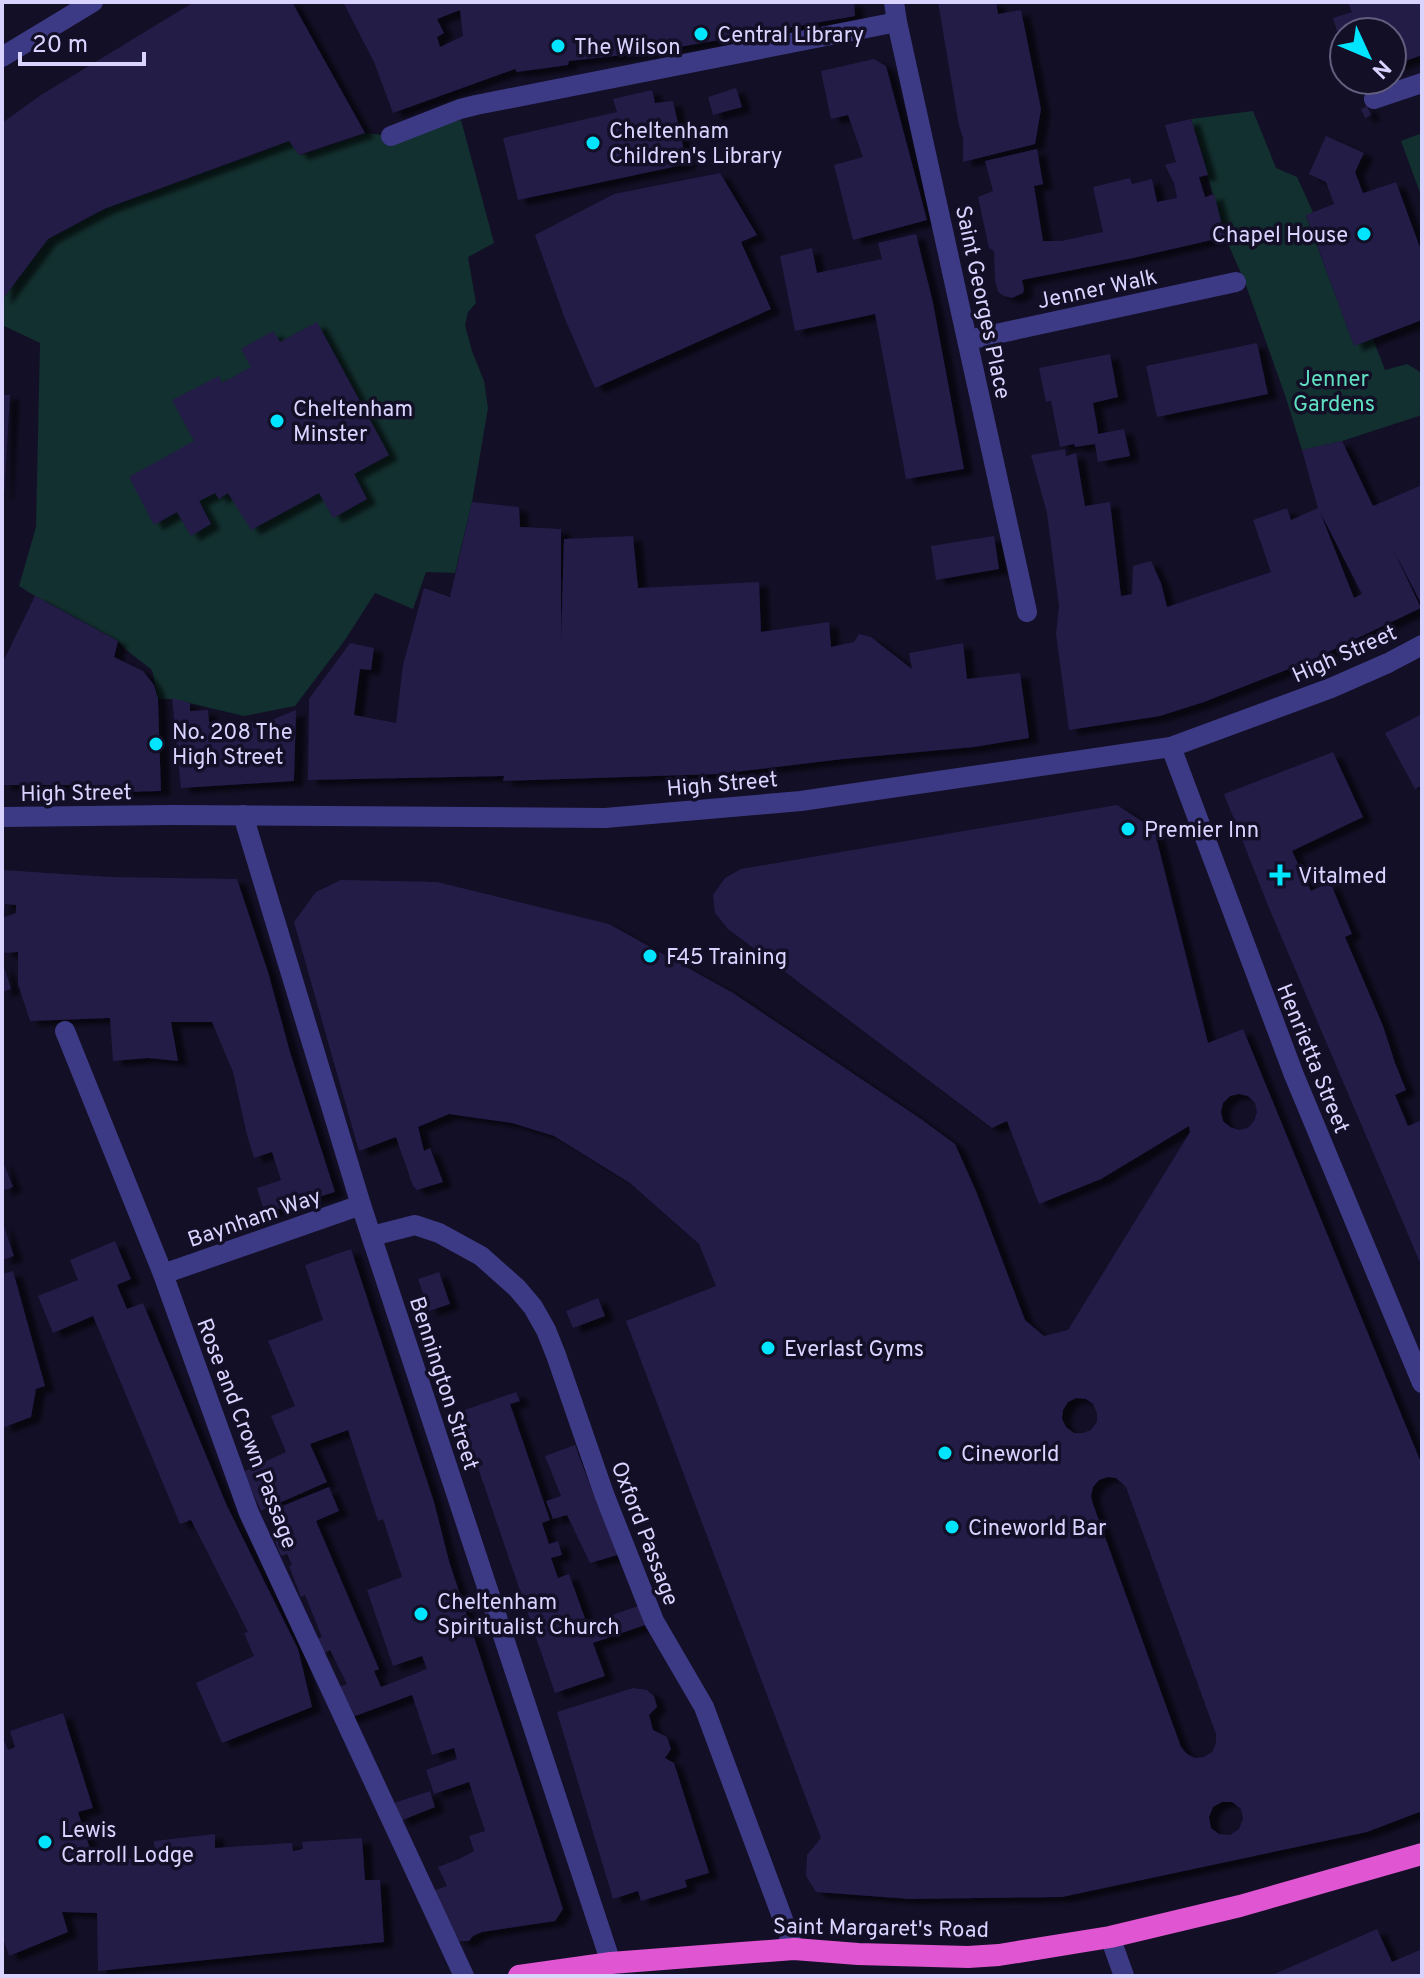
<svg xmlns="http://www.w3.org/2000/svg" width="1424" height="1978" font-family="Overpass,sans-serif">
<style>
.green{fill:#12302f}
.building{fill:#241b47;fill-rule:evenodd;filter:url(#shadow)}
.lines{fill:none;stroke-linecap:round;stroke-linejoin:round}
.minor{stroke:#3d3a85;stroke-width:20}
.trunk{stroke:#e055d1;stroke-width:22}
.poi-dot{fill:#00e5ff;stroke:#130f26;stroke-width:3}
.labels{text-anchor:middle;stroke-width:7;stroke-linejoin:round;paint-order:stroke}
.poi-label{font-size:22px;fill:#d9d4ff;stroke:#130f26;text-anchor:start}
.street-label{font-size:22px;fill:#d9d4ff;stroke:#130f26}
.park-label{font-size:22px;fill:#5fe0c0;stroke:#130f26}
</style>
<defs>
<filter id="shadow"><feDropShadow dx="9" dy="5" stdDeviation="2" flood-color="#0009"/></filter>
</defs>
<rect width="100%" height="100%" fill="#130f26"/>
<g class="green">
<path d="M1253,111L1276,168L1297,177L1313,212L1306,216L1354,345L1373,339L1385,370L1407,364L1422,373V415L1342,441L1302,450L1285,395L1244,280L1225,237L1191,119Z"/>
<path d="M461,120L494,243L468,257L476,303L468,312L465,325L472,351L484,381L488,408L472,502L455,573L426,572L413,609L375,593L345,640L295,706L244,716L172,699H158L152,670L125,649L118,641L35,596L19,586L36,527L40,343L2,325V300L48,239L104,209L289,141L300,155L365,133L391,136Z"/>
<path d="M1422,133V198L1401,141Z"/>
</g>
<g class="building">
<path d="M194,2H292L365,133L299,155L289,141L104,209L48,239L2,300V123L41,95Z"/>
<path d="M343,2H854L855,16L651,52L569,61L568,65L517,72L515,69L393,113L374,62ZM460,10L463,36L440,47L437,37L444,33L437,19Z"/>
<path d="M938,2H996L998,14L1021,10L1041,109L1035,144L963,162V138L959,126Z"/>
<path d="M1348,2H1421L1422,55L1392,66V32H1344L1343,50L1333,18L1352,12Z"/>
<path d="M874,59L886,66L927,220L853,240L834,165L863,157L848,115L831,119L821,71Z"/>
<path d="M736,88L742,107L713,115L708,97Z"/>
<path d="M652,90L655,103L673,101L687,164L518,200L503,138L617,112L613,99Z"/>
<path d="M1367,106L1371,115L1365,118L1361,109Z"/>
<path d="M1191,119L1208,175L1199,177L1205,197L1214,194L1225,237L1133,258L1022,280L1024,289L1023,293L1012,298L1004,296L998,292L995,280L994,251L989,248L978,197L993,191L985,161L1037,149L1043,184L1034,186L1043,241H1061L1103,232L1093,187L1130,178L1132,184L1152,179L1157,202L1177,198L1174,183L1165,165L1176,162L1165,125Z"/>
<path d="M1326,136L1364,153L1355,172L1363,193L1396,182L1422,253V320L1354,346L1306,215L1334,204L1326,182L1309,174Z"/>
<path d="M720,173L757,235L741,242L771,309L595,388L565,319L535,235L614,194Z"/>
<path d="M916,234L933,303L964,469L906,479L875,314L795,331L780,256L812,248L817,273L882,259L878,243Z"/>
<path d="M317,322L389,455L354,474L367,499L333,518L319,493L251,530L228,493L219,499L215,493L199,501L211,524L191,536L177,512L154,525L129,477L194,441L172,400L219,376L222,383L251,367L241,349L273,331L280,342Z"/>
<path d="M1257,343L1268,394L1157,417L1146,366Z"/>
<path d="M1110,354L1118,397L1093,403L1097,425L1098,434L1124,429L1130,456L1098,462L1095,444L1075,447L1074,444L1060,447L1051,401L1046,402L1039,368Z"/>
<path d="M2,395H10L4,495H2Z"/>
<path d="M1342,441L1373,506L1422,485V605L1393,549L1421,608L1307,662L1204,702L1160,716L1069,730L1056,634L1059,606L1047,513L1031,455L1065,449L1066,456L1076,453L1085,506L1110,502L1121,596L1132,594L1133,566L1151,561L1161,583L1167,607L1271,572L1253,520L1287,508L1291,520L1318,508L1302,450ZM1320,512L1362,594L1354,598Z"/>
<path d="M472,502L519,507L520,527L561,529V640L564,539L633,536L638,588L759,582L761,632L829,622L831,647L854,642L859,634L871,637L912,669L909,653L963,643L967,679L1020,673L1029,738L974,747L843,759L718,774L503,781L504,776L308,780L309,699L350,643L374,648L371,670L360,669L354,715L396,723L403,665L424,588L450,597Z"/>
<path d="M994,536L999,569L936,580L931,546Z"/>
<path d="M35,596L118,641L114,657L143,671L154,685L158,699L161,791L90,793V785H2V664Z"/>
<path d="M172,698L190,703V711L208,710L209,722L264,723L296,710L294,781L181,788Z"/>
<path d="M1422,714V785L1415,789L1385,733Z"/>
<path d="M1333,752L1363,817L1292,851L1311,891L1330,882L1352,934L1345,937L1383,1026L1395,1063L1406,1090L1395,1095L1408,1126L1422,1120V1267L1269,908L1224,794Z"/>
<path d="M1117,805L1154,829L1208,1043L1243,1029L1422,1465V1811L1367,1832L1062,1897L910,1899L816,1892L806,1876L807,1855L821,1838L626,1321L716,1286L699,1244L630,1183L554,1136L512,1123L449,1114L418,1127L424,1151L430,1148L443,1182L417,1190L413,1186L396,1137L359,1151L294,922L316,892L341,880L437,882L609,924L733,993L921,1119L955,1144L976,1191L1025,1320L1044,1336L1068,1330L1190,1132L1189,1126L1101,1179L1039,1204L1007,1121L992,1128L728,929L715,913L713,895L725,878L741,869ZM1239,1094L1248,1096L1255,1103L1257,1112L1254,1121L1248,1128L1239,1130L1230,1127L1223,1121L1221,1112L1223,1103L1230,1096ZM1076,1398L1086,1399L1093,1404L1097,1413V1422L1091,1430L1083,1433H1074L1066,1427L1062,1419L1063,1410L1068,1402ZM1108,1477L1116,1478L1126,1487L1216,1734V1743L1212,1752L1204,1757L1195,1758L1187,1754L1181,1747L1093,1504L1091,1496L1093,1487L1099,1480ZM1222,1802H1232L1241,1809L1243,1819L1239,1829L1230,1835L1219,1834L1211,1828L1209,1817L1213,1807Z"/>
<path d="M2,870L110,877L237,879L268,972L290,1052L335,1192L265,1213L257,1188L281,1180L272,1152L254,1158L246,1131L233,1072L212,1022H171L178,1061L148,1058L113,1061L110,1018L30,1021L18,984V952L5,953L2,946V918L16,913V905L5,904L4,910H2Z"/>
<path d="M3,964L11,989L2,992V965Z"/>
<path d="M2,1159L13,1187L2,1191Z"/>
<path d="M2,1221L14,1256L2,1260Z"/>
<path d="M115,1241L131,1279L117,1285L127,1309L143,1303L227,1506L298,1649L312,1707L222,1743L196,1683L254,1656L244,1633L248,1632L191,1520L180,1524L93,1316L53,1333L38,1296L78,1280L70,1260Z"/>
<path d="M351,1249L434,1502L449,1561L563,1909L555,1921L482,1932L473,1936L469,1941H459L430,1892L447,1886L438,1867L459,1859L474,1851L469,1836L485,1831L469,1782L434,1794L426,1770L457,1759L454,1748L432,1755L412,1695L347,1719L334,1689L347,1684L330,1650L322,1654L316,1639L322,1637L305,1595L301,1597L289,1566L292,1565L287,1554L281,1556L275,1541L286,1537L275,1509L329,1487L339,1511L316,1521L379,1669L374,1671L381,1687L427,1669L422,1656L393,1666L367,1590L402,1577L383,1519L378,1521L348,1430L310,1444L327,1482L261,1511L243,1472L286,1452L271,1416L295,1406L268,1341L323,1320L305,1265Z"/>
<path d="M13,1271L45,1386L36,1389L31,1417L2,1428V1274Z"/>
<path d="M439,1272L450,1304L429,1311L418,1279Z"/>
<path d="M598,1298L605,1316L573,1328L566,1311Z"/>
<path d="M516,1392L520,1401L510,1404L550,1520L542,1523L549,1544L558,1541L562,1555L551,1558L558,1578L569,1574L587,1624L638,1606L645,1625L593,1643L605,1676L555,1693L459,1412Z"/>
<path d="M575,1445L597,1504L621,1554L590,1563L567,1515L553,1519L546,1501L561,1496L545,1456Z"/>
<path d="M633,1688L647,1690L654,1696L657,1707L649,1715L653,1730L667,1737L671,1749L665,1758L674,1763L709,1873L685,1880L687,1887L641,1901L638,1891L613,1899L557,1712Z"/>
<path d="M63,1713L93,1808L78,1812L94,1861L155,1857L154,1841L215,1834V1848L292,1843L293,1851L303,1849L302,1842L362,1838L365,1880H380L384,1942L98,1971L97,1913L62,1912L68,1932L9,1956L2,1935V1736L8,1750L15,1747L10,1731Z"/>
<path d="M430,1791L435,1807L400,1821L394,1803Z"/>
<path d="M1377,1929L1392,1962L1422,1949V1976H1270Z"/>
</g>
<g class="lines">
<g class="minor">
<path d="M894,2L897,22L1027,612"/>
<path d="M2,57L93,2"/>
<path d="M1374,99L1422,83"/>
<path d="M391,136L460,109L476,105L897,22"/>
<path d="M968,340L1236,282"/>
<path d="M1171,747L1294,1075L1422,1383"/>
<path d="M243,815L361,1205L611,1963"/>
<path d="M2,817L172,815L605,818L801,801L1171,747L1331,688L1388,663L1422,645"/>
<path d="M65,1031L163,1274L249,1513L464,1976"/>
<path d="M372,1236L415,1225L439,1233L481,1256L517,1288L533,1307L546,1330L556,1355L604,1494L654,1621L704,1707L794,1949"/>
<path d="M163,1274L361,1205"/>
<path d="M1110,1937L1124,1976"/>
</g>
<path class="trunk" d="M519,1976L611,1963L794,1949L858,1954L968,1957L999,1955L1110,1937L1240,1906L1422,1854"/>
</g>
<g class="poi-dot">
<circle cx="701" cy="34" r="8"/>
<circle cx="558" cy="46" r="8"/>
<circle cx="593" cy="143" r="8"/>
<circle cx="1364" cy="234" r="8"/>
<circle cx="277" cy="421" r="8"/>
<circle cx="156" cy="744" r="8"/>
<circle cx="1128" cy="829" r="8"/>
<path d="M1276 863h8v8h8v8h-8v8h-8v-8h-8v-8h8z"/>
<circle cx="650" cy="956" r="8"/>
<circle cx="768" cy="1348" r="8"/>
<circle cx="945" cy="1453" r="8"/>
<circle cx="952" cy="1527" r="8"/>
<circle cx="421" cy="1614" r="8"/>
<circle cx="45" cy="1842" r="8"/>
</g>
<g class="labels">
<g class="poi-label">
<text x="717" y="42">Central Library</text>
<text x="574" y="54">The Wilson</text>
<text x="609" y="138">Cheltenham<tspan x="609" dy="25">Children's Library</tspan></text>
<text x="1348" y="242" text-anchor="end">Chapel House</text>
<text x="293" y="416">Cheltenham<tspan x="293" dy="25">Minster</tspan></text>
<text x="172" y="739">No. 208 The<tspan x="172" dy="25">High Street</tspan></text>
<text x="1144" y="837">Premier Inn</text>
<text x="1298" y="883">Vitalmed</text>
<text x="666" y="964">F45 Training</text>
<text x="784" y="1356">Everlast Gyms</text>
<text x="961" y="1461">Cineworld</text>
<text x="968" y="1535">Cineworld Bar</text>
<text x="437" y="1609">Cheltenham<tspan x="437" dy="25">Spiritualist Church</tspan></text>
<text x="61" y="1837">Lewis<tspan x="61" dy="25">Carroll Lodge</tspan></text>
</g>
<g class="street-label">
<text transform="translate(1097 288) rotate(-12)" y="8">Jenner Walk</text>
<text transform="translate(984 302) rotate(78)" y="8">Saint Georges Place</text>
<text transform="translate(1344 653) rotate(-24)" y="8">High Street</text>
<text transform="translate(722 783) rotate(-5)" y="8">High Street</text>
<text transform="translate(76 792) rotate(-1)" y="8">High Street</text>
<text transform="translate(1314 1058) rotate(68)" y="8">Henrietta Street</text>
<text transform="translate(254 1217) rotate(-19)" y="8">Baynham Way</text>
<text transform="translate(445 1383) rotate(72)" y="8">Bennington Street</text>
<text transform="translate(248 1433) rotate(69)" y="8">Rose and Crown Passage</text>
<text transform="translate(646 1533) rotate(69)" y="8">Oxford Passage</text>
<text transform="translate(881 1927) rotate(1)" y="8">Saint Margaret's Road</text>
</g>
<g class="park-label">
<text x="1334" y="386">Jenner<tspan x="1334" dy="25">Gardens</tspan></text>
</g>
</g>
<rect width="1424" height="1978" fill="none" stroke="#d9d4ff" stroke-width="8"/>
<g transform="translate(1368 56) rotate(134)"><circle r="38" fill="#130f26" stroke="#625e7d" stroke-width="2"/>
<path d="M0-6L14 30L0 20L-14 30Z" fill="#00e5ff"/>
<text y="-12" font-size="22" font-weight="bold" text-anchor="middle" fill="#d9d4ff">N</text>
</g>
<path d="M20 52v12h124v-12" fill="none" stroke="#d9d4ff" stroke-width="4"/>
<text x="32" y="52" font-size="24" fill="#d9d4ff" stroke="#130f26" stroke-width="6" paint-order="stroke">20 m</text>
</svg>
